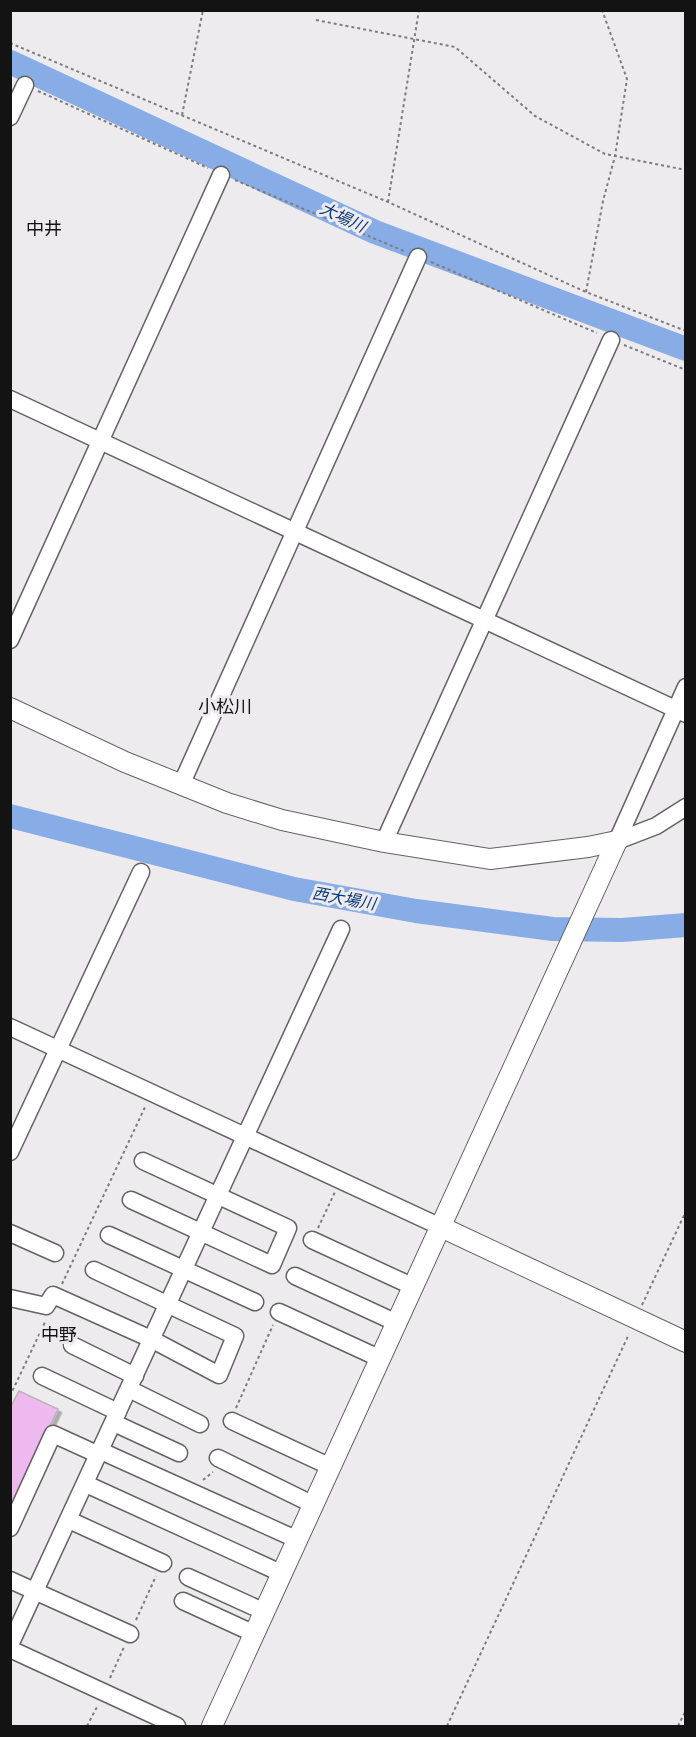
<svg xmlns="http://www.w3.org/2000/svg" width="696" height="1737" font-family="Merriweather,'Noto Sans JP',serif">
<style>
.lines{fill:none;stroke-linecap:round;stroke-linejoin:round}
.river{stroke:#88ade6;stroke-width:24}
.building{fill:#edb9ee;stroke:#b8b5b8;stroke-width:1.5;filter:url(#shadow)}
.minor-casing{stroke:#646264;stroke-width:19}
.tertiary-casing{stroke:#646264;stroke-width:22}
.path{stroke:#7e7c7e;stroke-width:2;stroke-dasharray:3 3;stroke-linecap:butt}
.minor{stroke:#fff;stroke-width:16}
.tertiary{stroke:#fff;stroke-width:20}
.labels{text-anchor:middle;stroke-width:6;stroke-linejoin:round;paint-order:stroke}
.water-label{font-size:16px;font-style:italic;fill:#0b387a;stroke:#eeebee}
.quarter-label{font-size:18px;fill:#141314;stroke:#eeebee}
</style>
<defs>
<filter id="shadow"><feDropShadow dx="3.5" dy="3.5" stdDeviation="0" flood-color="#0004"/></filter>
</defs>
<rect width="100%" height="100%" fill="#eeebee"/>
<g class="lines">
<g class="river">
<path d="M10,62L375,232L686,349"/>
<path d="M10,816L294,889L416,911L553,929L622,930L686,925"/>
</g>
</g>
<path class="building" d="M19,1391L58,1409L10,1510V1408Z"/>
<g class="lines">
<g class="minor-casing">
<g id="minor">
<path d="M10,117L25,85"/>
<path d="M10,399L686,714"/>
<path d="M10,640L221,175"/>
<path d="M181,785L418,257"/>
<path d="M617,841L686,687"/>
<path d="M617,841L656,826L686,807"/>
<path d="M384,842L611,340"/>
<path d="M10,1027L441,1227"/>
<path d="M10,1152L141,872"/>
<path d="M131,1200L272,1265L288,1228L143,1161"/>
<path d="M10,1233L55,1253"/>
<path d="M109,1235L255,1302"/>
<path d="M312,1240L414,1287"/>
<path d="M295,1276L397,1323"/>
<path d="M10,1298L46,1306L53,1295L151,1339L219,1375L235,1336L94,1270"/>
<path d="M279,1312L381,1359"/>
<path d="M72,1345L135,1376"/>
<path d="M42,1376L118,1412"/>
<path d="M129,1389L200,1424"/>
<path d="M232,1421L331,1467"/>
<path d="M114,1423L179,1453"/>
<path d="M101,1451L298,1540"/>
<path d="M218,1458L314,1505"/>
<path d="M86,1484L283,1574"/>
<path d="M69,1520L163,1563"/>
<path d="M10,1528L53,1434L99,1455"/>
<path d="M188,1577L265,1612"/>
<path d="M10,1580L130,1634"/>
<path d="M183,1601L255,1634"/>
<path d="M10,1645L341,929"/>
<path d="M10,1649L177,1726"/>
</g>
</g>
<g class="tertiary-casing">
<g id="tertiary">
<path d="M10,708L125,762L227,803L282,820L384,842L490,859L588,847L617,841"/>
<path d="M441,1227L686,1342"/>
<path d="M212,1726L617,841"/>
</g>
</g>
<g class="path">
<path d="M316,20L455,47L535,116L605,154L686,170"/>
<path d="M10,43L388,202L586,292L686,331"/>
<path d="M38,91L208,168"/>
<path d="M182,115L203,10"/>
<path d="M235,180L404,251"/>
<path d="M388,202L419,10"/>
<path d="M431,262L597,333"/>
<path d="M586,292L603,201L615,156L627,79L602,10"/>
<path d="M624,345L686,370"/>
<path d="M318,1228L335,1192"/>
<path d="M62,1284L146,1105"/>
<path d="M642,1305L686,1211"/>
<path d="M10,1396L46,1320"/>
<path d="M236,1408L273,1325"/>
<path d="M203,1480L213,1472"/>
<path d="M136,1620L156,1576"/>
<path d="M110,1678L124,1647"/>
<path d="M87,1726L98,1705"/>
<path d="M447,1726L629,1334"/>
<path d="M678,1726L686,1710"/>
</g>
<use href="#minor" class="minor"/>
<use href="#tertiary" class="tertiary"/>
</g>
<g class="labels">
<g class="water-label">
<text transform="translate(343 217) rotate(25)" y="6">大場川</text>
<text transform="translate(344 898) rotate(10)" y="6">西大場川</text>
</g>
<g class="quarter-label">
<text x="44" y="235">中井</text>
<text x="225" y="713">小松川</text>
<text x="59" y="1341">中野</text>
</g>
</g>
<rect width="696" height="1737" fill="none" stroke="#141314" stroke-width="24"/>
</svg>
